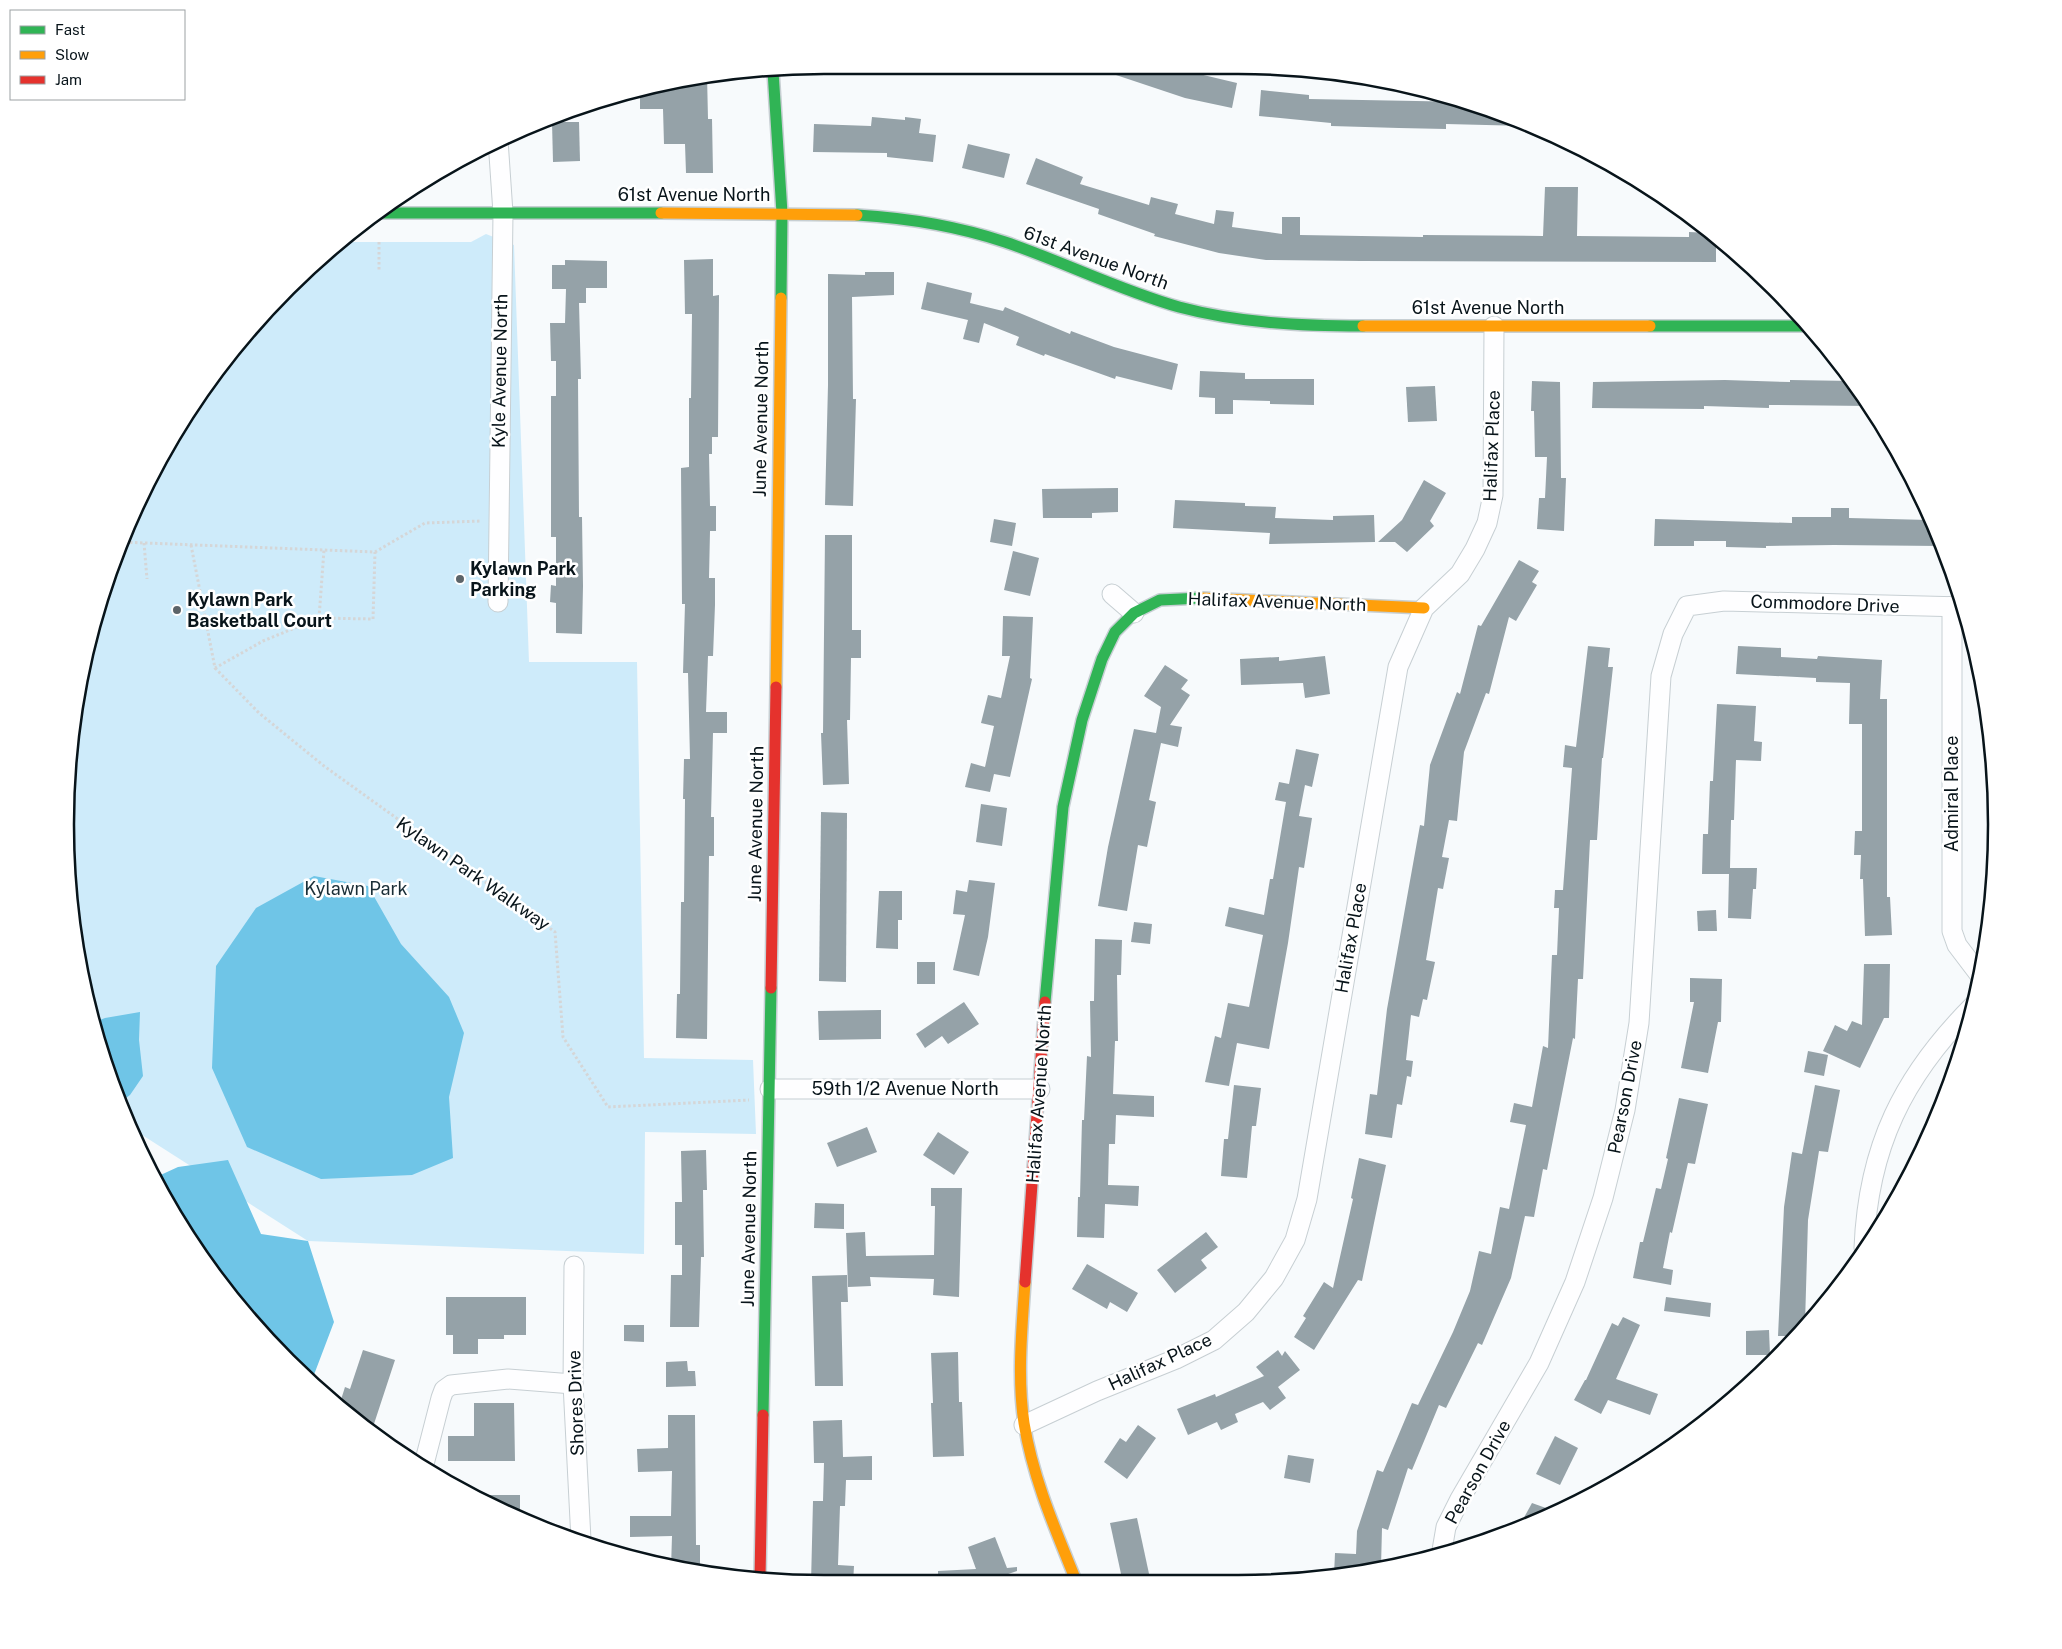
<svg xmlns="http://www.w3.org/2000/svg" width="2062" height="1649" font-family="'Public Sans',sans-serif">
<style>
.green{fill:#ceebfa}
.water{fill:#6fc5e7}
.building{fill:#95a2a8}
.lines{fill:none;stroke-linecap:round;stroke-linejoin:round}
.street-casing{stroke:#c7cfd3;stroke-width:21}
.fast-casing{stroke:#c7cfd3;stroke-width:14}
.slow-casing{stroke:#c7cfd3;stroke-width:14}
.jam-casing{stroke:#c7cfd3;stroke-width:14}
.path{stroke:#d5d6d7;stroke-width:3;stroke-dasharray:2.5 2.5;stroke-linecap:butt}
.street{stroke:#fefeff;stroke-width:19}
.fast{stroke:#30b455;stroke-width:11}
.slow{stroke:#ff9f0a;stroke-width:11}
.jam{stroke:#e5322d;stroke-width:11}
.poi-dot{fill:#5c6469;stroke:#fff;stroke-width:2}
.labels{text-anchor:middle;stroke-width:5;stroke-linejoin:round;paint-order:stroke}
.street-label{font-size:18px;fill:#08141a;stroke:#fff}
.poi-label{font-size:18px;font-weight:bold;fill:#08141a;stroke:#fff;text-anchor:start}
.park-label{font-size:18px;fill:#1a2e37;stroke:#fff}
.rim{fill:none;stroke:#08141a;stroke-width:2.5}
</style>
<rect width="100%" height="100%" fill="#f7fafc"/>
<path class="green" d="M486,234L514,245L529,662H637L644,1058L753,1060L756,1134L645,1132L644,1254L308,1241L139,1133L77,951L71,923L65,824L72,725L91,628L123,534L167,445L222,362L288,287L339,242H471Z"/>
<g class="water">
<path d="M314,876L368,886L401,944L449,997L464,1033L449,1097L453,1158L412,1175L321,1179L247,1147L212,1068L216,966L256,908Z"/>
<path d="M140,1012L139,1040L143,1076L130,1095L119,1103L92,1023L105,1018Z"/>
<path d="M228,1160L261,1234L308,1241L334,1322L312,1380L254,1325L167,1204L154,1178L178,1167Z"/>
</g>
<g class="building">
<path d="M1104,68H1174L1237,83L1232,108L1185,98L1104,71Z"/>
<path d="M707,75L708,119H712L713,173H686L685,144H664L663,109H640V92L671,91V82Z"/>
<path d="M1261,90L1309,95V99L1469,102L1482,105L1528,126L1446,124V129L1399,128L1331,126V123L1259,116Z"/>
<path d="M872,117L905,120V117L921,119L919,133L936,135L933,162L887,157V153L813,152L814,124L871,126Z"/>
<path d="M552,122H579L580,161L553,162Z"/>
<path d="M968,144L1010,154L1004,178L962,168Z"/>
<path d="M1036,158L1083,177L1080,184L1149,205L1151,197L1178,204L1175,214L1214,224L1216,210L1234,212L1232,227L1282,234V217H1300V235L1423,237V235L1543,236L1545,187H1578L1577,236L1689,237V232L1710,233L1716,238V262L1361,261L1266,260L1219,253L1154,236L1155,234L1098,214L1099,209L1026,184Z"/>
<path d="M713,259V296L719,295L718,437H712V454H709L710,506H716V531H710L709,578H715V605L713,656H708L706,712H727V733H713L711,817H714V856H709L707,1039L676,1038L677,994H680L681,902H684L685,799H683L684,759H690L688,673H683L685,604H682L681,468L689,467V398H691L692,314H685L684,260Z"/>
<path d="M565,260L607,261V288H586V303H579L581,379H578L579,517H582L583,586L582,634L556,633V603L550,602L551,585L556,586V537H551V396H556V361H551L550,323H565L566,289H552V265H565Z"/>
<path d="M865,272H894V295L852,297L853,399H856L853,506L825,505L828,385V274L865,275Z"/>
<path d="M927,282L972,293L970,303L1003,311L1005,307L1070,334L1071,331L1114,347L1178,364L1172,390L1116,376L1115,379L1045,354L1044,356L1016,345L1019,337L984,323L979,343L963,339L968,320L921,309Z"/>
<path d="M1200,371L1245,373V379H1314V405L1270,404V401L1233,400V414H1215V398L1199,397Z"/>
<path d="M1725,380L1790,382V380L1853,381L1869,406L1769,405V408L1704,406V409L1592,408L1593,382Z"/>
<path d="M1532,381L1560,382L1561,478H1566L1564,531L1537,529L1539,498H1545L1547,457H1535L1534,411H1531Z"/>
<path d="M1435,386L1437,421L1408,422L1406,387Z"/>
<path d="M1424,480L1446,493L1430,521L1434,526L1407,552L1395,542H1378L1402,520Z"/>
<path d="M1118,488V512L1092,513V518H1043L1042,489Z"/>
<path d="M1175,500L1245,503V506L1276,507L1275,518L1333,520V516L1374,515L1375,542L1269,544L1270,533L1173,528Z"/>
<path d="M1831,508H1849V518L1929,520L1941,546L1834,545L1766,546V548L1726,547V541H1694V546H1654L1655,519L1792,523V517H1831Z"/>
<path d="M994,519L1016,523L1012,546L990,542Z"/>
<path d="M825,535H852V630H861V658H851L850,720H847L849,784L823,785L821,733H823Z"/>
<path d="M1013,551L1039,558L1030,596L1004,590Z"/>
<path d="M1519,560L1539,571L1532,582L1537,585L1516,621L1509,617L1489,694L1486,693L1464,752L1457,821L1449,820L1442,857L1449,858L1443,889L1438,888L1426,960L1435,962L1427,1000L1423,999L1419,1017L1411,1015L1406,1060L1413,1061L1411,1077L1407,1076L1402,1105L1397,1104L1392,1138L1365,1134L1370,1094L1377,1095L1387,1009L1420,825L1424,826L1430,765L1457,692L1460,694L1478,625L1481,626Z"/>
<path d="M1003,616L1033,617L1030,678L1032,679L1010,777L994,774L990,792L965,787L971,763L985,767L994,726L981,723L988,695L1001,698L1010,656H1002Z"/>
<path d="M1588,646L1610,648L1608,667H1613L1603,758H1602L1597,840H1590L1583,979H1578L1575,1039L1573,1038L1547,1170L1543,1169L1534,1217L1525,1216L1511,1278L1482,1345L1478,1343L1446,1408L1439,1405L1412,1470L1408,1468L1388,1530L1382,1528L1381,1567L1334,1575L1335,1553L1356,1554L1357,1531L1377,1470L1383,1472L1412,1403L1418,1405L1453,1332L1470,1291L1479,1251L1491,1254L1500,1207L1509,1209L1526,1125L1510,1122L1514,1103L1532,1107L1543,1046L1548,1048L1552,955H1557L1559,908H1554L1555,890H1563L1572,768L1563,767L1565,745L1576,747Z"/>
<path d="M1738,646L1781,648V657L1817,659L1818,656L1882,660L1880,699H1887V897H1890L1892,935L1865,936L1863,879H1860L1861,855H1854L1855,831H1862V724H1849L1850,683L1816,682V678L1736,674Z"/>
<path d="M1325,656L1330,694L1305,698L1303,683L1241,685L1240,659L1279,657V661Z"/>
<path d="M1165,665L1188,680L1181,689L1190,695L1170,725L1182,727L1178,747L1161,743L1149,800L1156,802L1147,847L1138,845L1127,911L1098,906L1108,847L1134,729L1156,733L1161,707L1144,696Z"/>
<path d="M1717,704L1756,706L1754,741L1762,742L1761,761L1736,760L1734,820H1731L1730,868H1757L1756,889H1753L1751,919L1728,918L1729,874H1702L1703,834H1708L1710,781H1713Z"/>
<path d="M1296,749L1319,754L1312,787L1305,785L1299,816L1312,818L1304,868L1299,867L1288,943L1269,1049L1237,1043L1229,1086L1205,1082L1215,1036L1221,1038L1228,1003L1249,1007L1263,935L1225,926L1229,907L1264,915L1270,879H1273L1286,802L1275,800L1279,782L1289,784Z"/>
<path d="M981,804L1007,808L1002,846L976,842Z"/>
<path d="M821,812L847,813L846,982L819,981Z"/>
<path d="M969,880L995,883L988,937L979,976L953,970L965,915L953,914L956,890L967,892Z"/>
<path d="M879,891H902V920H898V949L876,948Z"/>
<path d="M1716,910L1717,931H1698L1697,911Z"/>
<path d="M1134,922L1152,924L1150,944L1131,942Z"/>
<path d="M1095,939L1122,940L1121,975H1117L1118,1041H1115L1113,1094L1154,1096V1117L1116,1115L1115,1144H1109L1108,1185L1139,1186L1138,1206L1105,1204L1104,1238L1077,1237L1078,1197H1080L1082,1120H1084L1087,1056L1091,1057L1090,1001H1094Z"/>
<rect x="917" y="962" width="18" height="22"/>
<path d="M1864,964H1890L1889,1018H1884L1860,1068L1823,1051L1835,1025L1847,1031L1852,1021L1862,1025Z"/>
<path d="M1690,978L1722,979L1721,1022H1718L1708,1073L1681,1068L1694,1002H1690Z"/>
<path d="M964,1002L979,1024L948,1044L942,1036L925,1048L916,1034Z"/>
<path d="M881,1010V1039L819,1040L818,1011Z"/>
<path d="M1808,1051L1828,1055L1824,1076L1804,1072Z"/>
<path d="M1234,1085L1261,1088L1256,1126H1252L1247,1178L1221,1176L1224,1139H1228Z"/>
<path d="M1815,1085L1840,1090L1828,1152L1819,1151L1808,1220L1805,1324L1794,1336H1778L1784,1207L1792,1152L1802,1154Z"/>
<path d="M1679,1098L1708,1104L1695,1164L1688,1163L1672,1233L1670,1232L1663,1268L1673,1270L1671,1285L1633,1278L1640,1242H1643L1656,1188L1661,1189L1668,1159L1666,1158Z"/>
<path d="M867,1127L877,1152L837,1167L827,1143Z"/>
<path d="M938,1132L969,1152L954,1175L923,1155Z"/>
<path d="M706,1150L707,1190H703L704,1257H701L699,1327H670L671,1275H682V1245H675V1202H682L681,1151Z"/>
<path d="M1359,1158L1386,1165L1362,1281L1358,1280L1314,1350L1294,1337L1306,1318L1303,1316L1324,1282L1333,1288L1353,1199L1351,1198Z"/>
<path d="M931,1188H962L959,1297L933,1295L934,1279L870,1277L871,1286L848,1287L846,1233L865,1232L866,1256L934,1255L935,1206H931Z"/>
<path d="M815,1203L844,1204V1229L814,1228Z"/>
<path d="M1206,1232L1218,1247L1201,1260L1207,1268L1175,1293L1157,1270Z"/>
<path d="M1087,1264L1138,1293L1127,1312L1110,1302L1107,1309L1072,1289Z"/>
<path d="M847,1275L848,1302H841L843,1386H815L812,1276Z"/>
<path d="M446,1297H526V1335H504V1339H478V1354H453V1335H446Z"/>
<path d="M1666,1297L1711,1303L1710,1317L1664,1311Z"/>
<path d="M1623,1317L1640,1325L1616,1379L1658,1394L1650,1415L1608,1400L1601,1414L1574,1400L1585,1380H1586L1612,1323L1618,1326Z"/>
<path d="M624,1325H644V1342L624,1341Z"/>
<path d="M1769,1330L1770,1355H1746V1331Z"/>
<path d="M363,1350L395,1360L371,1433L339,1406L345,1387L350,1389Z"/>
<path d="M1278,1350L1282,1356L1285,1351L1300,1370L1278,1387L1286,1398L1270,1410L1263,1402L1235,1414L1238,1422L1221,1430L1217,1422L1188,1435L1177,1409L1215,1394L1216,1397L1264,1376L1256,1367Z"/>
<path d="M958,1352L959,1402H962L964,1456L933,1457L931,1403H933L931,1353Z"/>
<path d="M687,1361L688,1371H695L696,1386L666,1387V1362Z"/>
<path d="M474,1403H514L515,1461H448V1436H474Z"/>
<path d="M668,1415H695L696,1545H700V1572L671,1568L672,1536L630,1537V1516H671L672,1471L638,1472L637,1449L668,1448Z"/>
<path d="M842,1420L843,1457L872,1456V1480H846L845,1506H840L838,1565L854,1566L853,1584L811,1583L813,1501H823L824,1463H814L813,1421Z"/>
<path d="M1138,1425L1156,1438L1127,1479L1104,1462L1120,1438L1126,1442Z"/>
<path d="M1555,1436L1578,1448L1560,1485L1536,1474Z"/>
<path d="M1288,1455L1314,1459L1310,1483L1284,1478Z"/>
<path d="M470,1495H520V1519L513,1516Z"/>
<path d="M1532,1503L1557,1512L1517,1530Z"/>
<path d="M1137,1518L1151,1583H1123L1110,1523Z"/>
<path d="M995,1537L1007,1568L1017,1567V1571L982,1583L938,1584V1571L976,1569L968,1547Z"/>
</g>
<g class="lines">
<g class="street-casing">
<g id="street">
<path d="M1112,594L1134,613"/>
<path d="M498,602L503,213L498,140"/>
<path d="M1952,606V931L1957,945L1979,974"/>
<path d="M770,1089H1040"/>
<path d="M1864,1248C1868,1147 1903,1076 1974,1005"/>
<path d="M574,1266L573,1384L581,1540"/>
<path d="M1024,1425L1097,1391L1176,1359L1214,1340L1246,1312L1274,1278L1295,1240L1307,1199L1398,667L1424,608L1460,574L1475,549L1487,523L1493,495L1494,326"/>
<path d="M423,1468L441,1398L444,1390L451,1385L508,1379L573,1384"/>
<path d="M1441,1556L1446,1527L1460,1499L1539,1363L1575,1282L1603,1198L1625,1110L1639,1023L1661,676L1673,634L1687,606L1724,601L1963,607"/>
</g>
</g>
<g class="fast-casing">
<g id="fast">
<path d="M773,71L782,213L781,298"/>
<path d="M376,213H661"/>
<path d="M857,215C907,218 957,226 1005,242C1064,262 1119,290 1179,307C1239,323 1301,326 1363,326"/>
<path d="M1650,326H1806"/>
<path d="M1045,1002L1063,807L1082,720L1102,659L1115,632L1134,613L1160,600L1201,598"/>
<path d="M763,1415L771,988"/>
</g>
</g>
<g class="slow-casing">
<g id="slow">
<path d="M661,213L857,215"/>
<path d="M1363,326H1650"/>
<path d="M1201,598L1424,608"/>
<path d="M776,687L781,298"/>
<path d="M1025,1282C1022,1328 1017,1377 1024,1423C1033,1479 1056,1531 1077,1583"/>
</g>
</g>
<g class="jam-casing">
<g id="jam">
<path d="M771,988L776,687"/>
<path d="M1025,1282L1045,1002"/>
<path d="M760,1578L763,1415"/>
</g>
</g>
<g class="path">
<path d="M379,242V272"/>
<path d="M120,542L375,552L425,523L481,521"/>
<path d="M144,543L147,579"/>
<path d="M191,545L215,668L263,641L319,618L373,619L375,552"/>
<path d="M319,618L324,550"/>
<path d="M215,668L259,713L324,766L555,932L563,1037L608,1107L749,1100"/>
</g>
<use href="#street" class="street"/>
<use href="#fast" class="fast"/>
<use href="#slow" class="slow"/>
<use href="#jam" class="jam"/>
</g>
<g class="poi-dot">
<circle cx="460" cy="579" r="5"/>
<circle cx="177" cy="610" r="5"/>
</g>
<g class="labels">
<g class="street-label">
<text x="694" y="201">61st Avenue North</text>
<text transform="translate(1096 258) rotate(20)" y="6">61st Avenue North</text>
<text x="1488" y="314">61st Avenue North</text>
<text transform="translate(500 371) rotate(-89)" y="6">Kyle Avenue North</text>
<text transform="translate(761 419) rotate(-89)" y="6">June Avenue North</text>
<text transform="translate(1492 446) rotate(-88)" y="6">Halifax Place</text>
<text transform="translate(1277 602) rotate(2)" y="6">Halifax Avenue North</text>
<text transform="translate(1825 604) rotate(2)" y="6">Commodore Drive</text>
<text transform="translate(1952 794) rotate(-90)" y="6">Admiral Place</text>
<text transform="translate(756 824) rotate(-89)" y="6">June Avenue North</text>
<text transform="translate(473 874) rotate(35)" y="6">Kylawn Park Walkway</text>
<text transform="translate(1351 938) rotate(-80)" y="6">Halifax Place</text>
<text x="905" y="1095">59th 1/2 Avenue North</text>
<text transform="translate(1039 1094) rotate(-86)" y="6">Halifax Avenue North</text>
<text transform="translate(1625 1097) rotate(-79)" y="6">Pearson Drive</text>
<text transform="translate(749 1229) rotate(-89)" y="6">June Avenue North</text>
<text transform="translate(1160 1362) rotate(-25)" y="6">Halifax Place</text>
<text transform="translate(576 1403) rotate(-92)" y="6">Shores Drive</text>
<text transform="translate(1478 1472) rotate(-61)" y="6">Pearson Drive</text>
</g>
<g class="poi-label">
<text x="470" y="575">Kylawn Park<tspan x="470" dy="21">Parking</tspan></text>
<text x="187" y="606">Kylawn Park<tspan x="187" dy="21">Basketball Court</tspan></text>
</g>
<g class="park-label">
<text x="356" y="895">Kylawn Park</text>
</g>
</g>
<path d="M0 0H2062V1649H0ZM824 74H1238A750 750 0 0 1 1988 824V825A750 750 0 0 1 1238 1575H824A750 750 0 0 1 74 825V824A750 750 0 0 1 824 74Z" fill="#fff" fill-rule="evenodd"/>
<path class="rim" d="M824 74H1238A750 750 0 0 1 1988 824V825A750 750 0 0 1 1238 1575H824A750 750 0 0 1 74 825V824A750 750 0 0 1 824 74Z"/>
<rect x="10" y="10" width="175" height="90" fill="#ffffff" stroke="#9ca1a3"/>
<rect x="20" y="26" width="25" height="8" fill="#30b455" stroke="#9ca1a3"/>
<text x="55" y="35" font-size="15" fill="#08141a">Fast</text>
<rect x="20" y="51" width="25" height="8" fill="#ff9f0a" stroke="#9ca1a3"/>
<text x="55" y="60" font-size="15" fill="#08141a">Slow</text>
<rect x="20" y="76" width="25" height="8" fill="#e5322d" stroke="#9ca1a3"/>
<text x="55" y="85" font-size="15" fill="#08141a">Jam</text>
</svg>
